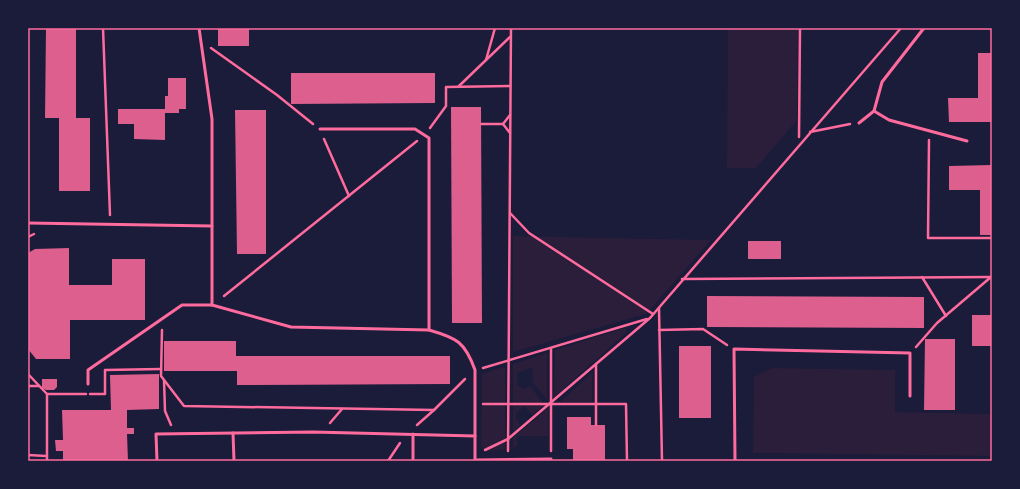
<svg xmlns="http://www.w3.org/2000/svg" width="1020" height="489" font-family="Arial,sans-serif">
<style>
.green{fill:#2a1e3b}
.building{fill:#dd5f8e}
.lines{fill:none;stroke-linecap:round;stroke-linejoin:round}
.path{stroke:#ff6b9d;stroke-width:2.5}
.service{stroke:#ff6b9d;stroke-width:3}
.neatline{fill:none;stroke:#ff6b9d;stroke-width:1.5}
</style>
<rect width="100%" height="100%" fill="#1b1b3a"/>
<g class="green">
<path d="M728,28H798L797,120L756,168H727Z"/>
<path d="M513,236L711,240L646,314L513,352Z"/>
<path d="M626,328L627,332L554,397L555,350Z"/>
<path d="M547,353V400L533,382L532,367L517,373V385L524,389L530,386L544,405L532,415L524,406L516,413V419L520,425L513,432V364Z"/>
<path d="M503,367L505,368V450L486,451L481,446L482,374Z"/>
<path d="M772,368L895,370V412L992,414V456L753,453L754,377Z"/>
<path d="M592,373V402H560Z"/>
<path d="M548,408V436H517V446L513,448V438Z"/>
</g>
<g class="building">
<path d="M46,28H76V118H90V191H59V118H45Z"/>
<rect x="218" y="28" width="31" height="18"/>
<path d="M978,53H992V122H949L948,98H978Z"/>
<path d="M291,73H435V103L291,104Z"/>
<path d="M168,78H186V109H179V113H165V140L134,139V124H118V109H165V96H168Z"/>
<path d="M451,107H481L482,323H452Z"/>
<path d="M235,110H266V254H237Z"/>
<path d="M992,165V235H980V190H949V166Z"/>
<rect x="748" y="241" width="33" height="18"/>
<path d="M69,248V285H112V259H145V320H70V359H36L28,349V253L35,249Z"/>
<path d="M707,296L924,297V328L707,327Z"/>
<rect x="972" y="315" width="20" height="31"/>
<path d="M925,339H955V410H924Z"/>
<path d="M164,341H236V356H450V384L237,385V371H164Z"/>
<rect x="679" y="346" width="32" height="72"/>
<path d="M159,374V409L127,410V428H134V434H127L128,461H63V451H56L55,440H63L62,410H111L110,375Z"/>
<path d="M42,379H57V387L54,390H46L42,388Z"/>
<path d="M567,417H591V425H605V461H573V449H567Z"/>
</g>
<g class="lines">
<g class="path">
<path d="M103,28L110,215"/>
<path d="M211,48L277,95L313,124"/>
<path d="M486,60L495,28"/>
<path d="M459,86L510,37"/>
<path d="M481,124H503"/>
<path d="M430,128L446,106V87L510,86"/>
<path d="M810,132L850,124"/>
<path d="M510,133L503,124L510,115"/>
<path d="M799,137L800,28"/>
<path d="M324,139L349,196"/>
<path d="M929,140L928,238H992"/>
<path d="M510,213L529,233L653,314"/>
<path d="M28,237L34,234"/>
<path d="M922,277L946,316"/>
<path d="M682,279L992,277"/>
<path d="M224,296L417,141"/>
<path d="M659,308L662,461"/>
<path d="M162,330L161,376L184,406L434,410L465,379"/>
<path d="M659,330L703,329L727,345"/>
<path d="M916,347L937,323L991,277"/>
<path d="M483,368L647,319"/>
<path d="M28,374L47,394V461"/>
<path d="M164,380L165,411L171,425"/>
<path d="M28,386H39"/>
<path d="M47,394H86"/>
<path d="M90,394H105V370L161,369"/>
<path d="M483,404H626L627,461"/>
<path d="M330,423L342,409"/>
<path d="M417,425L434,410"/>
<path d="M596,425V364"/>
<path d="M485,450L508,439L650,318L901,28"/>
<path d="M508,451L511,28"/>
<path d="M551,451V348"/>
<path d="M28,455L46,456"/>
<path d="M388,461L400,443"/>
</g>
<g class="service">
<path d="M199,28L212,119V305L291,327L429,330C457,338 465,342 475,370V461"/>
<path d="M924,28L882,82L874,111L889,120L967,141"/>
<path d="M859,123L874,111"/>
<path d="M320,129H415L429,138V330"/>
<path d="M28,223L212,226"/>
<path d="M88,384V370L182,305H212"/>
<path d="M233,433L234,461"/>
<path d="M475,460L551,459"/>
<path d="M157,461L156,434L313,432L475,436"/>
<path d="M413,461V434"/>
<path d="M735,461L734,349L910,353V396"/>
</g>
</g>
<rect width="1020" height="489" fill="none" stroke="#1b1b3a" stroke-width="58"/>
<rect x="29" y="29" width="962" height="431" class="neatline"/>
</svg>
